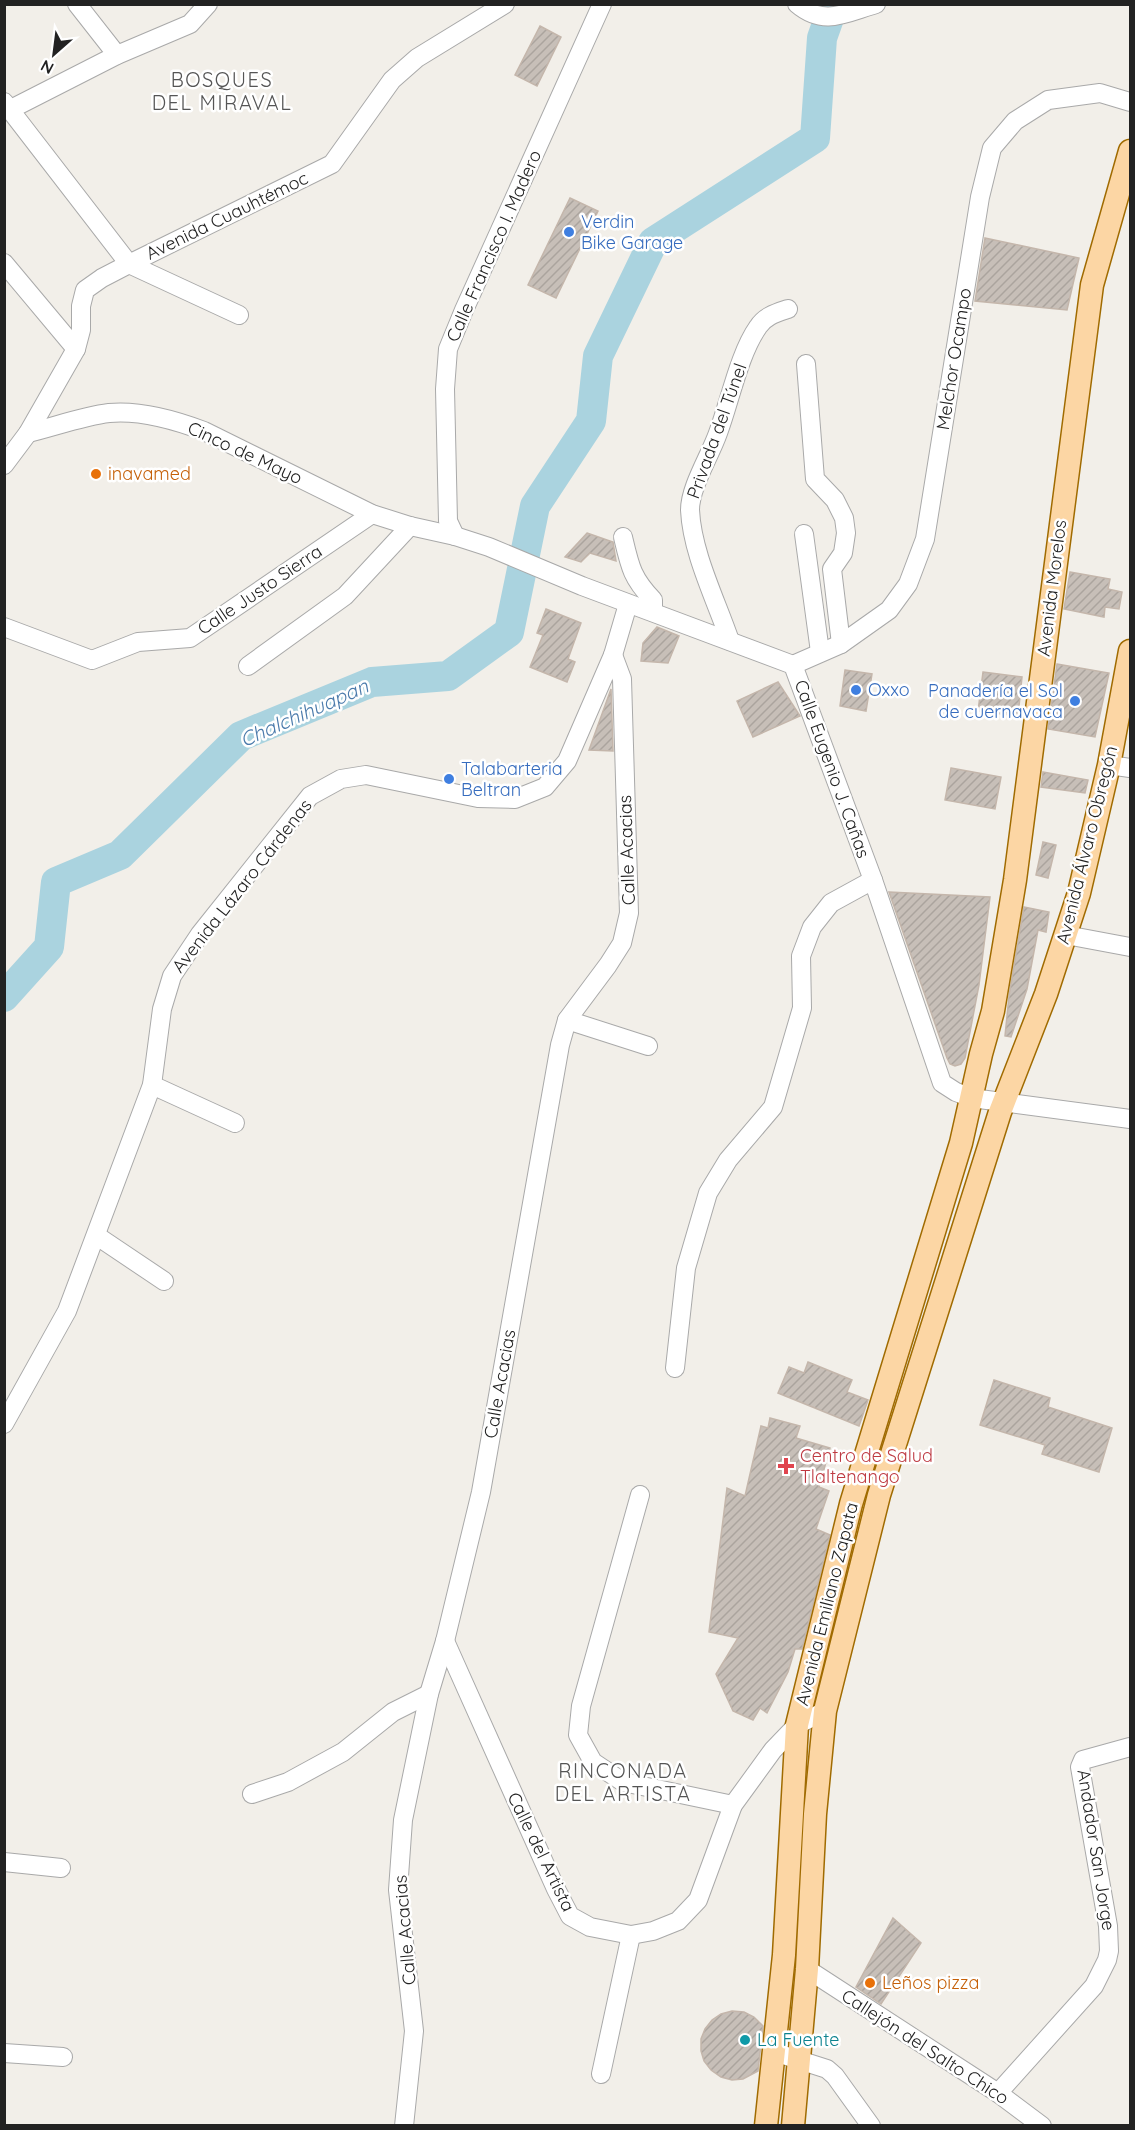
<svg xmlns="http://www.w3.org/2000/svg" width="1135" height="2130" font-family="Quicksand,sans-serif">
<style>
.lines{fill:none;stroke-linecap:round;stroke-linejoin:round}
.river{stroke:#aad3df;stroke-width:30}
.building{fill:url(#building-hatch);stroke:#c4b6ab;stroke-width:1.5}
.minor-casing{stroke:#a9a9a9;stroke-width:20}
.major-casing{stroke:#a06b00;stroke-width:25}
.minor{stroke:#fff;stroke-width:18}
.major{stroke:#fcd6a4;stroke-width:22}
.shop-dot{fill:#3f7fe0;stroke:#fff;stroke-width:2}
.food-dot{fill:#e8710a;stroke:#fff;stroke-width:2}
.health-dot{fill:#e0444e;stroke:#fff;stroke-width:2}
.culture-dot{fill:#0f9aa8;stroke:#fff;stroke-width:2}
.labels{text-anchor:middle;stroke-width:5;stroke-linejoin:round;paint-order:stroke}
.street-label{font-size:18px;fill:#222;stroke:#fff}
.shop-label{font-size:18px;fill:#366cbe;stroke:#fff;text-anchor:start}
.food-label{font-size:18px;fill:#c56008;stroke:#fff;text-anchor:start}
.health-label{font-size:18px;fill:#be3a42;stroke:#fff;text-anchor:start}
.culture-label{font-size:18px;fill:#0d838f;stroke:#fff;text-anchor:start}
.neighbourhood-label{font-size:20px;letter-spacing:1.5px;fill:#555;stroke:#fff}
.water-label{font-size:20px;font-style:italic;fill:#4a7aab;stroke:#fff}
</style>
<defs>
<pattern id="building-hatch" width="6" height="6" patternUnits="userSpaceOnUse" patternTransform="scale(1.5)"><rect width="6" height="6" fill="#c7bfb8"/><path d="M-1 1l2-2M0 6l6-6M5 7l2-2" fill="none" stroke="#aba49e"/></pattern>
</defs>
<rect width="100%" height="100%" fill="#f2efe9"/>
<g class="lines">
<path class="river" d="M4,997L49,947L56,882L120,855L241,736L372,682L448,676L509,632L535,506L591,421L598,356L653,242L815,138L822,38L834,4"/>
</g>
<g class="building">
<path d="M540,26L561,37L537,86L515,75Z"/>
<path d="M570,198L598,211L556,298L528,285Z"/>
<path d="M985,238L1079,258L1067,310L975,301Z"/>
<path d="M587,533L613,542L616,561L590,553L581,562L565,557Z"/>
<path d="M1070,572L1110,579L1108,589L1122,592L1119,609L1105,607L1104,617L1064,609Z"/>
<path d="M546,609L581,623L568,659L575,662L567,682L530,667L543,635L537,633Z"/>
<path d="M657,627L679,636L668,663L641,661L643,643Z"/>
<path d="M1057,664L1109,673L1095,737L1048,729Z"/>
<path d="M845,670L872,674L866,711L840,706Z"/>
<path d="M983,672L1022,677L1018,716L978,711Z"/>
<path d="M778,682L800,716L753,737L737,701Z"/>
<path d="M611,689L613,751L589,750Z"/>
<path d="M951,768L1001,777L995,809L945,800Z"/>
<path d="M1043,772L1088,780L1085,793L1041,787Z"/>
<path d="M1043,842L1056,845L1048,878L1036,875Z"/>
<path d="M889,892L990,897L979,985L965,1058L961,1064L955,1066L950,1064L947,1058Z"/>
<path d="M1024,907L1049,912L1046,932L1038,930L1027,989L1011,1037L1005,1036L1009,996Z"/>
<path d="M808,1362L852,1380L847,1392L868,1400L859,1426L778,1393L789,1367L804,1373Z"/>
<path d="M994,1380L1050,1398L1048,1407L1112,1428L1099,1472L1042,1454L1045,1445L980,1425Z"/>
<path d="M770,1418L800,1426L796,1438L830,1448L819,1487L829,1491L816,1529L830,1535L802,1649H795L788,1672L767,1713L760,1708L753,1720L733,1711L716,1674L738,1638L709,1632L727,1488L745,1496L761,1426L768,1428Z"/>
<path d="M893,1918L921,1943L881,2004L856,1987Z"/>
<path d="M732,2011L744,2012L754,2017L763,2026L758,2071L743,2079L732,2080L721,2077L711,2070L704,2061L701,2051V2039L705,2029L712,2020L721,2014Z"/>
</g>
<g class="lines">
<g class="minor-casing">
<g id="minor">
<path d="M77,4L117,55"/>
<path d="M797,4C824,27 845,13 876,4"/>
<path d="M4,102L129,264L239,315"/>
<path d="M11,109L117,55L190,24L208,4"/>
<path d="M4,263L76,349"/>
<path d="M806,364L815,479L835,500L844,518L846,533L843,553L832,569L841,644"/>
<path d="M28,433C53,427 84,416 109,413C140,410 175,420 204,431L372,514L410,526L455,536L489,547L582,586L793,665L873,880L942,1083L956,1092L972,1098L1130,1119"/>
<path d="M4,465L28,433L76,349L81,330V306L85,290L102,278L129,264L332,164L392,80L417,58L505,4"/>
<path d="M804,534L820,652"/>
<path d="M455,536L448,521L445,389L448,349L464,310L602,4"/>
<path d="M623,537C630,567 632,578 653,600V612"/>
<path d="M4,627L92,660L138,642L190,638L372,514"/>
<path d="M730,641C716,600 692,553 690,510C690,487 710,456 718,433C730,401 739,354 758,327C765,316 776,313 788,309"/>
<path d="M793,665L841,644L889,610L908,584L925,539L980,197L992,148L1015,121L1048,100L1100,93L1130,102"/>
<path d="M248,666L345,596L410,526"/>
<path d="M1109,765L1130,768"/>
<path d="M1066,935L1130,947"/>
<path d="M567,1020L648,1046"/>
<path d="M152,1085L235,1123"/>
<path d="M97,1236L164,1281"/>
<path d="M675,1368L686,1268L708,1193L728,1160L773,1107L802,1008L801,956L812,927L831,903L873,880"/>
<path d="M4,1424L67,1311L152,1085L162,1009L172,976L200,934L310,796L341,779L366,775L478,798L515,799L545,787L567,761L613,655L628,604"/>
<path d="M640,1495L581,1706L578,1735L593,1762L623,1782L733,1805"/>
<path d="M445,1641L556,1889L570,1916L590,1927L631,1935L653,1931L678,1921L698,1900L733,1805L773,1750L797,1725L825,1711"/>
<path d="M252,1794L288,1782L343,1752L393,1712L429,1694"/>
<path d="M4,1862L61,1868"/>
<path d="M807,1969L998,2093L1042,2126"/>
<path d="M774,2052L827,2069L835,2076L871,2126"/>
<path d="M4,2053L63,2057"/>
<path d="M601,2074L631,1935"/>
<path d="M998,2093L1094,1986L1107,1960L1109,1951L1108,1926L1080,1767L1083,1760L1130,1747"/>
<path d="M404,2126L414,2031L398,1890L403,1820L429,1694L445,1641L481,1492L560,1045L567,1020L608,965L622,943L629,913L622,679L613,655"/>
</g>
</g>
<g class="major-casing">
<g id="major">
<path d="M766,2126L784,1955L797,1725L851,1504L961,1143L981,1054L993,1011L1015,880L1092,285L1130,151"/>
<path d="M793,2126L807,1969L815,1814L825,1711L879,1495L1000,1112L1046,994L1079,893L1109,765L1130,651"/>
</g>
</g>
<use href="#minor" class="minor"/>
<use href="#major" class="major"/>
</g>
<g class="shop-dot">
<circle cx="569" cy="232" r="6"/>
<circle cx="856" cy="690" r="6"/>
<circle cx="1075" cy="701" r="6"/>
<circle cx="449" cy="779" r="6"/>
</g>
<g class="food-dot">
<circle cx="96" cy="474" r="6"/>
<circle cx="870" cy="1983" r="6"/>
</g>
<path class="health-dot" d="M783 1457h6v6h6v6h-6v6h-6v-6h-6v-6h6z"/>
<circle class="culture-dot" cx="745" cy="2040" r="6"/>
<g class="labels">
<g class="street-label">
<text transform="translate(227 216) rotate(-26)" y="6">Avenida Cuauhtémoc</text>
<text transform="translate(494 246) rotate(-66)" y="6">Calle Francisco I. Madero</text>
<text transform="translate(954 359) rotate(-81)" y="6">Melchor Ocampo</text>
<text transform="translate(717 431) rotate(-70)" y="6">Privada del Túnel</text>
<text transform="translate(245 453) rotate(25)" y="6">Cinco de Mayo</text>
<text transform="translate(1052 588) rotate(-83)" y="6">Avenida Morelos</text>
<text transform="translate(260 590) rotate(-34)" y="6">Calle Justo Sierra</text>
<text transform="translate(832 769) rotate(70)" y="6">Calle Eugenio J. Cañas</text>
<text transform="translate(1087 845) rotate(-76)" y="6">Avenida Álvaro Obregón</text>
<text transform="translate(627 850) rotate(-92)" y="6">Calle Acacias</text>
<text transform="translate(242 886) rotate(-52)" y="6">Avenida Lázaro Cárdenas</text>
<text transform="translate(500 1384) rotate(-80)" y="6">Calle Acacias</text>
<text transform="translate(827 1604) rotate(-76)" y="6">Avenida Emiliano Zapata</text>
<text transform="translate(1096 1850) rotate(81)" y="6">Andador San Jorge</text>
<text transform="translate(541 1852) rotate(64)" y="6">Calle del Artista</text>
<text transform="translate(405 1930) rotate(-95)" y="6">Calle Acacias</text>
<text transform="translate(925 2047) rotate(33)" y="6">Callejón del Salto Chico</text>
</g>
<g class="shop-label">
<text x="581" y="228">Verdin<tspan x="581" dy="21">Bike Garage</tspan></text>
<text x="868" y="696">Oxxo</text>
<text x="1063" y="697" text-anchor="end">Panadería el Sol<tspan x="1063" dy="21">de cuernavaca</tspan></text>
<text x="461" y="775">Talabarteria<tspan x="461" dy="21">Beltran</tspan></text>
</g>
<g class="food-label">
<text x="108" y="480">inavamed</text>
<text x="882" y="1989">Leños pizza</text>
</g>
<g class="health-label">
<text x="800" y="1462">Centro de Salud<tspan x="800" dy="21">Tlaltenango</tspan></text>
</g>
<g class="culture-label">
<text x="757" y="2046">La Fuente</text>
</g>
<g class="neighbourhood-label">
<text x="222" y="87">BOSQUES<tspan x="222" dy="23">DEL MIRAVAL</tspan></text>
<text x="623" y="1778">RINCONADA<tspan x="623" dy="23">DEL ARTISTA</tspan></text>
</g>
<g class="water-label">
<text transform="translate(304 713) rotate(-24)" y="7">Chalchihuapan</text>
</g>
</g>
<rect width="1135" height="2130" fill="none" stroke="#222222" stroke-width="12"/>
<g transform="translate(54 54) rotate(208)" stroke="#ffffff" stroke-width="4.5" paint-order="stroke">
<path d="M0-4.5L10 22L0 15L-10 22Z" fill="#222222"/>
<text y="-9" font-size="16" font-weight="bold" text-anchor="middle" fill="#222222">N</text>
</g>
</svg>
